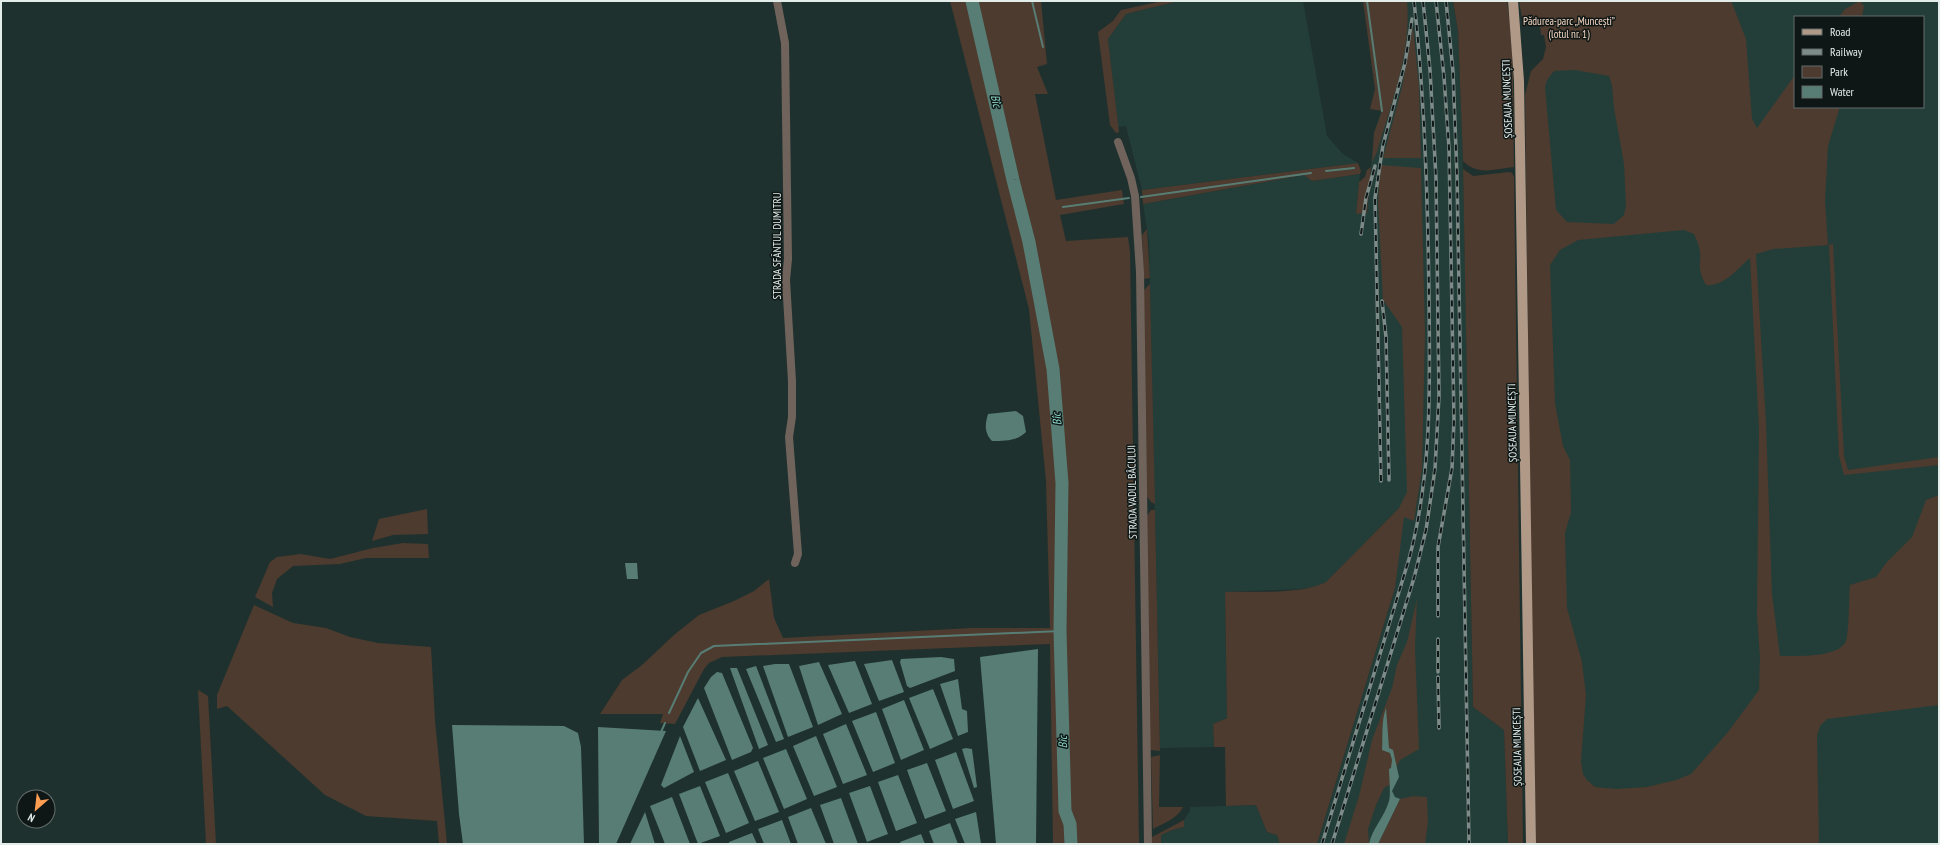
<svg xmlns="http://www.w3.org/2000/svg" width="1940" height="845" font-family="'PT Sans Narrow',sans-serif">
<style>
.built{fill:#233e39;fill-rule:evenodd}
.green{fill:#4c3b2e;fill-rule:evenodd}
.water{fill:#577d75}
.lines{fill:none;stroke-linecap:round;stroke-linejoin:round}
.stream{stroke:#577d75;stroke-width:2}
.river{stroke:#577d75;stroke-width:13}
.minor{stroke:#6f635b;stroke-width:8}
.primary{stroke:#b19988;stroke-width:10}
.rail-casing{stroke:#7d8c89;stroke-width:3.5}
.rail{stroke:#0f1716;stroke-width:2;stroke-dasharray:6;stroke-linecap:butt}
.labels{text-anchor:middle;stroke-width:3;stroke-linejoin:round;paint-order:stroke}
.park-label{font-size:11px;fill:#f8d9c4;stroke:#0f1716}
.street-label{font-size:11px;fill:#e2edea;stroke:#0f1716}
.water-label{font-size:12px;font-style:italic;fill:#8ad2c4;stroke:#0f1716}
</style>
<rect width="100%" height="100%" fill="#1f312e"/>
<g class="built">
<path d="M1179,1H1303L1327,136L1343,154L1358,163L1142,190L1126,126L1118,127L1108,39L1126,14Z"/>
<path d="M1395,1H1453L1458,31L1463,161L1473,707L1504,730L1508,844H1317L1395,588L1399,508L1326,582L1316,587L1299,589L1225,592L1227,718L1213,724L1214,747L1160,748L1149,241L1143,204L1304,175L1312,181L1360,174L1356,213H1367L1374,133L1388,90Z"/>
<path d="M1670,1H1939V844H1577L1565,646L1541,106L1545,75ZM1795,17H1923V107H1795Z"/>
<path d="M1256,805L1267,832L1277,835L1280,844H1161L1160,835L1172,830L1184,827V820L1190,811V807Z"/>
</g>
<g class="green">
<path d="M950,1H1041L1047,64L1037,67L1048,94H1035L1056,200L1122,190L1124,204L1060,215L1066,241L1128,237L1130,252L1139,844H1053L1050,644L722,657L709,663L704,669L675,724L660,723L663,714H600L622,680L642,665L674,635L699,615L734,601L754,591L769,579L774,618L783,638L972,628H1050L1046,481L1029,309Z"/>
<path d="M1162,1H1179L1126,14L1108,39L1119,132L1116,133L1110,125L1098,32L1113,21L1121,10Z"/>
<path d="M1363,1H1407C1412,51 1391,104 1377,152L1372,162L1374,133L1382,111L1370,109L1375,89Z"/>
<path d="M1453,1H1507C1515,55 1513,112 1514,167C1494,169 1478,176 1463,161L1458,31Z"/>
<path d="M1519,1H1729L1732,3L1746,39L1752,119L1757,128L1795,75V107H1840L1828,146L1825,201L1828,245L1833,244L1844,456L1848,470L1939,457V465L1844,475L1839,456L1829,245L1773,249L1756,254L1766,423L1772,594L1780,656C1796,656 1839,658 1846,641C1849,633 1849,596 1850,585L1876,577L1886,563L1912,537L1926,500L1939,495V705L1827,719L1820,726L1817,736L1819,844H1536L1531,599L1525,95L1531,71L1543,59L1546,47L1544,35H1541L1540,26H1535L1522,18ZM1575,70L1609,76L1612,85L1614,108L1624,164L1626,205L1624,215L1614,224L1567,222L1556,210L1545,87L1547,80L1554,71ZM1684,230L1694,234C1696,238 1698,243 1699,247C1703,263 1695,266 1706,285C1724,287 1738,268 1750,258L1759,429L1757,615L1760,658L1759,690L1728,732L1691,774L1676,780L1647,787L1616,789L1595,787L1587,780L1583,774L1581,761L1586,695L1582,662L1567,608L1565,533L1571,512L1570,460L1563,446L1555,403L1550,265L1560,250L1578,240Z"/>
<path d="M1860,1L1864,6L1862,17H1839L1845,9Z"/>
<path d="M1413,26L1419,86L1421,158H1383L1402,87Z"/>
<path d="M1358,163L1361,171L1360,174L1312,181L1304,175L1143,204L1142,190Z"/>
<path d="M1380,165L1421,168L1425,332L1422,469L1414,521L1404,517L1395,588L1317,844H1280L1277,835L1267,832L1256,805L1226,806L1225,747H1214L1213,724L1227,718L1225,592C1254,591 1300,595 1326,582L1399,508L1407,492L1402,327L1383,300L1378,202Z"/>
<path d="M1371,167L1367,213L1356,214L1359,182L1365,177L1367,170Z"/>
<path d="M1463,169L1473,176L1509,172L1512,173L1514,177L1523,844H1508L1504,730L1473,707Z"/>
<path d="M1147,229L1150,278L1144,279L1142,235Z"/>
<path d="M1150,284L1155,504L1151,502L1146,495L1144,312V290Z"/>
<path d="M427,509L428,534L393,535L372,541L379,519Z"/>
<path d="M1151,510H1155L1160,751L1150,750L1147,516Z"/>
<path d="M403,543L428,544L429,558H366L340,564L293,566L277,579L272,593L273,607L255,597L270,562L277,557L301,554L330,559L373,548Z"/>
<path d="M1417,599L1415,648L1419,749L1400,760L1397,766L1398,780L1384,788L1376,805L1368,829L1369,844H1344L1359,796L1372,740L1392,688L1397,665L1407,642Z"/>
<path d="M254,605L293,623L326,628L350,637L378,643L431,647L435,720L447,844H439L437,821L366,816L325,795L227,706L217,709V695Z"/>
<path d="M198,690L208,696L216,844H206Z"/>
<path d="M1160,755L1159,807H1183C1177,819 1164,823 1153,829L1151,757Z"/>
<path d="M1413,796L1427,797L1428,822L1425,844H1378L1400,799Z"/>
<path d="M1184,820V827L1172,830L1161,835V844H1152V837Z"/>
</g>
<g class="water">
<path d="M1016,411L1023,416L1026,432C1017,441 1004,441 992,441C984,433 985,424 988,414Z"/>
<path d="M625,563H637L638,579H627Z"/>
<path d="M1038,649L1036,844H996L980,657Z"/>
<path d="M941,657L954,659L955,671L910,688L907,686L900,662L901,659Z"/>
<path d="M892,660L904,692L879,701L864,664Z"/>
<path d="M855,661L872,704L849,713L828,665Z"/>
<path d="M819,662L842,714L818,725L799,666Z"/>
<path d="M775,664H789L813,727L788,737L763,666Z"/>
<path d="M756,666L784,739L776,742L746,669Z"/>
<path d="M730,668H737L768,745L759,749Z"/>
<path d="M717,672L722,673L753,748L751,752L732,760L704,688L711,677Z"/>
<path d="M958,679L962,709L967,711L968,732L958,736L940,684Z"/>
<path d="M933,689L953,739L930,749L909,698Z"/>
<path d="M698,698L726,760L700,771L683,727Z"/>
<path d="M904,700L924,750L901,760L882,709Z"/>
<path d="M1386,708L1389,748L1393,750L1399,777L1392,791L1395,797L1400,799L1378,844H1369C1372,829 1385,816 1389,801C1391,795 1389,775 1389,769L1391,768L1392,760L1390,753L1382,750C1383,735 1381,722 1386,708Z"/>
<path d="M876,712L895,763L873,772L852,721Z"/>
<path d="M846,724L867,775L843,784L823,734Z"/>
<path d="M452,725L564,726L578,733L581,747L584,844H463L459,814Z"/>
<path d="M598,727L666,731L616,844H599Z"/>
<path d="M680,736L694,772L664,788L661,785Z"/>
<path d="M816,736L837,787L814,796L793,746Z"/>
<path d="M966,748L972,749L977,787L974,788L962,749Z"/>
<path d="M786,749L807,799L784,809L763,758Z"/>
<path d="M956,752L974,801L953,809L935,760Z"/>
<path d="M758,761L779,812L755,821L734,771Z"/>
<path d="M927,763L946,811L925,819L907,770Z"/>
<path d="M728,773L749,823L726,833L705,782Z"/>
<path d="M898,775L917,823L896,831L878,782Z"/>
<path d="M700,786L720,836L698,844L679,794Z"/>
<path d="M870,786L888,834L867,842L849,793Z"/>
<path d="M672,797L690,844H665L650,806Z"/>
<path d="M841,798L858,844H834L820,805Z"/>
<path d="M811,808L826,844H798L788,817Z"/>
<path d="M645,812L655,844H630Z"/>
<path d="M976,812L981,844H965L955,819Z"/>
<path d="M782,820L791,844H764L758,829Z"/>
<path d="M950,823L958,844H934L929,831Z"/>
<path d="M752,833L757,844H729V842Z"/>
<path d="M921,834L925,844H901L900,842Z"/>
</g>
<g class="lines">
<g class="stream">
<path d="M1032,1L1043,47"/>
<path d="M1367,1L1382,111"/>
<path d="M1326,171L1354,168"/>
<path d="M1141,197L1311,173"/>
<path d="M1063,207L1129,198"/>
<path d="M669,713L688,672L701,653L714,646L1060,631"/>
<path d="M661,732L665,723"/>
</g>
<path class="river" d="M972,1L1013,180L1029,242L1053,369L1062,483L1060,631L1065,811L1070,824L1071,844"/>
<g class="minor">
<path d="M777,1L785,43L788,259L786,280L792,381V417L789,437L798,554L795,563"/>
<path d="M1118,142L1131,178L1135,196L1140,272L1148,844"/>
</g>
<path class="primary" d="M1513,1L1519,81L1531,844"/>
<g class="rail-casing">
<g id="rail">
<path d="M1436,1L1444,77L1449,148L1454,420L1452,468L1438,547V616"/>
<path d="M1446,1L1453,72L1457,176L1469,844"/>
<path d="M1361,234L1366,198L1375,166"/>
<path d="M1382,301L1386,337L1389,480"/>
<path d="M1381,481L1375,198L1383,145L1405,63L1412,19"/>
<path d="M1438,639V672"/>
<path d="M1438,677L1439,728"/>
<path d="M1322,844L1409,559C1432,474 1430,387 1429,300C1428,200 1425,100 1414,1"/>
<path d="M1332,844L1414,578L1426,530L1435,469L1439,396L1436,178L1430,70L1423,1"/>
</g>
</g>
<use href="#rail" class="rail"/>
</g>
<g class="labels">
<g class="park-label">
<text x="1569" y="25">Pădurea-parc „Muncești”<tspan x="1569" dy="13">(lotul nr. 1)</tspan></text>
</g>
<g class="street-label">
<text transform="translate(1507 99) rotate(-92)" y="4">ȘOSEAUA MUNCEȘTI</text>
<text transform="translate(777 246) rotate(-90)" y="4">STRADA SFÂNTUL DUMITRU</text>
<text transform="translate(1512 423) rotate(-91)" y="4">ȘOSEAUA MUNCEȘTI</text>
<text transform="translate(1132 492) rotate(-91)" y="4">STRADA VADUL BÂCULUI</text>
<text transform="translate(1517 747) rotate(-91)" y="4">ȘOSEAUA MUNCEȘTI</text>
</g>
<g class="water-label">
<text transform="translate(996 101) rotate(77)" y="4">Bîc</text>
<text transform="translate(1057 419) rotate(-95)" y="4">Bîc</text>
<text transform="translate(1063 742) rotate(-91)" y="4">Bîc</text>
</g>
</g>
<rect width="1940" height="845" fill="none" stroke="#e2edea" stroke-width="4"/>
<rect x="1794" y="16" width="130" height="92" fill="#0f1716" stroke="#636d6b"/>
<rect x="1802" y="29" width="20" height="6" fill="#b19988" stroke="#636d6b"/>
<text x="1830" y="36" font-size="12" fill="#e2edea">Road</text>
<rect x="1802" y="49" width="20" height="6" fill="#7d8c89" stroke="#636d6b"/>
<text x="1830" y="56" font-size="12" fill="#e2edea">Railway</text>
<rect x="1802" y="66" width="20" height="12" fill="#4c3b2e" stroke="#636d6b"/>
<text x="1830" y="76" font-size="12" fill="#e2edea">Park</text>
<rect x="1802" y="86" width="20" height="12" fill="#577d75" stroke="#636d6b"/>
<text x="1830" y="96" font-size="12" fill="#e2edea">Water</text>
<g transform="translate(36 809) rotate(208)"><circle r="19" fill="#0f1716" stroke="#636d6b"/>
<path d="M0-3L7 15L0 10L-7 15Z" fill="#fb9e52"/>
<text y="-6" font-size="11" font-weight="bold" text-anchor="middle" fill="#e2edea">N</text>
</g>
</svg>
